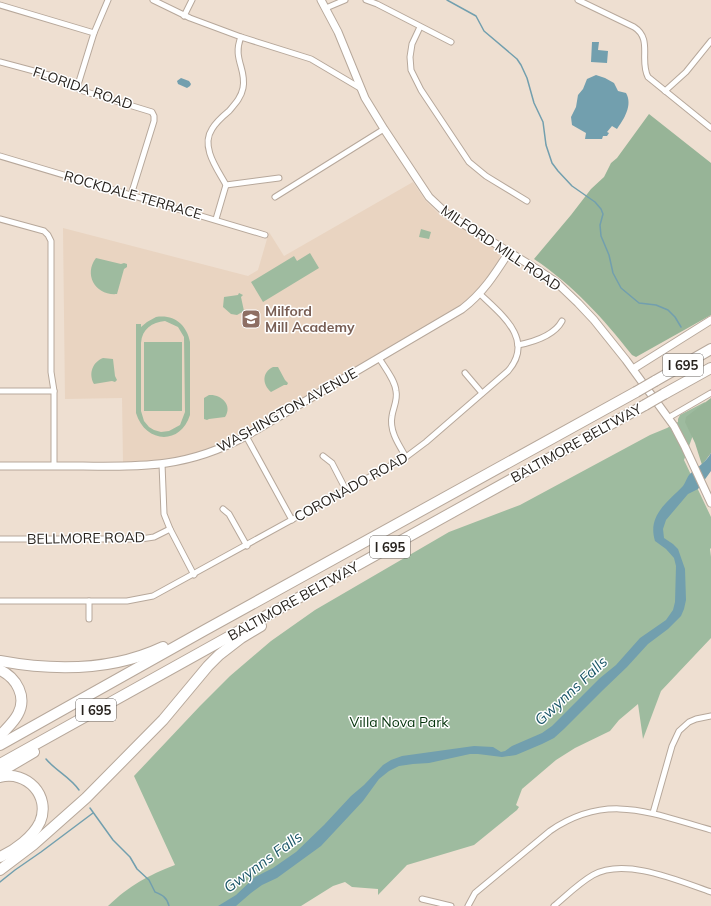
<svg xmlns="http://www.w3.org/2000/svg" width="711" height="906" font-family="Mulish,sans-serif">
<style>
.built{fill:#e9d4c1}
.green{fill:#9ebb9f;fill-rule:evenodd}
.forest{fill:#97b497}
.water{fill:#729fae}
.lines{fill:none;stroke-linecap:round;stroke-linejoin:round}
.stream{stroke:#729fae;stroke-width:1.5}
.street-casing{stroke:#b7a89b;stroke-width:7}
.secondary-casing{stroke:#b7a89b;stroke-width:9}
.highway-casing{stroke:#b7a89b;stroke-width:12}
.street{stroke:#fff;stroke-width:5}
.secondary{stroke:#fff;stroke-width:7}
.highway{stroke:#fff;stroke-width:10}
.highway-bridge-casing{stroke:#b7a89b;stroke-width:12;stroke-linecap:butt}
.highway-bridge{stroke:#fff;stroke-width:10}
.labels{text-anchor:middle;stroke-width:3;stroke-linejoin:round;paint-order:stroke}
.shield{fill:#fff;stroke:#686461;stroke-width:1}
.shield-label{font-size:13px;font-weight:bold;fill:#27221d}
.street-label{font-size:14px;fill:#27221d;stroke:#fff}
.education-label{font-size:14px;font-weight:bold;fill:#785e54;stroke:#fff;text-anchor:start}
.park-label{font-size:14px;fill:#04330b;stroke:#fff}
.water-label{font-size:15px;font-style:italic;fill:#1a5667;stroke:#fff}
</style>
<rect width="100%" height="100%" fill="#eedfd1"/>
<path class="built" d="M413,182L425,200L443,218L476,236L497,250L500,254L499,260L486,280L477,291L459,306L244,433L220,445L185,456L163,461L123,463L122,398L65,399L63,228L248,276L258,270L269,232L284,256Z"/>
<g class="green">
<path d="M421,229L431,232L429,239L419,237Z"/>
<path d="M310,253L319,268L263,302L251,282L294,256L297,261Z"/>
<path d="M96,258L121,264L124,263L127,264V267L124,269L117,294C96,296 83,275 96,258Z"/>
<path d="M239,293L243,295L241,297L244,311L237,315L231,314L223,307L224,297L238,295Z"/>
<path d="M156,317C174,314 187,325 190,342V415C180,446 145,443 136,413V324H141V327L147,322ZM165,321L178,327L184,337L185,412L180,425L169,431L161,432L154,430L149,427L144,421L141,411V343C142,329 152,322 165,321Z"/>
<rect x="144" y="342" width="38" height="69"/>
<path d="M103,358L113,359L115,376L117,380L115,382L112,381L94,384C88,373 93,362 103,358Z"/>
<path d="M273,367H278L285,380L288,383L287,385H284L271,392C262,384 262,372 273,367Z"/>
<path d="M209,395C221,394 233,405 225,417L209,419L207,420L204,419V398Z"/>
<path d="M705,402L684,460L711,517V548L710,549L711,557V638L661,691L643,739L638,704L619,720L610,731L575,748L556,760L522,789L516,805L519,807L517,810L474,845L407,865L378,895V889L352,887L345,882L333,886L301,906H108C130,885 147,876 175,865L134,776L200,706L230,676L271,641L315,610L449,532L520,505L650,435L667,428L678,422V419L680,415Z"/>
</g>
<g class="forest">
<path d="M649,114L711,163V315L636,357L632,355C602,317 574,286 534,259L571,215L591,189L604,177L611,163L617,158Z"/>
<path d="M711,398V453L702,465L695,443L685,422L686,417Z"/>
</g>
<g class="water">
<path d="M592,42H599L598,50L608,51L607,63L591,62Z"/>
<path d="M596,75L605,78L614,83L618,91L626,93C633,105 624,119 617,129L612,126L607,132L609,133L607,136H603L602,139H585L586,133L572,125L571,117L576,107L578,95L583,89L587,79Z"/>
<path d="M181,78L189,81L191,84L190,86L187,88L178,84L177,81Z"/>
<path d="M711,453V471L698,489L688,494L666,520L663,529L664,538L673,544L678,549L685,569L686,600L684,609L681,616L668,629L648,644L627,667L603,690L564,729L554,738L542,744L516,755L502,757L478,754H470L429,763L413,764L399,766L389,771L379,779L363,801L321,846L277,878L262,885L251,893L236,906H218L236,895L255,877L273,868L296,852L324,825L351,796L364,785L383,765L391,760L402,756L474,746L493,747L501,752L505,751L512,746L542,733L552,726L600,678L616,665L640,638L666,620L673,610L675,602L676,566L674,558L666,549L655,541C647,515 668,502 683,486C686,482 687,476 691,473C699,466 706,462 711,453Z"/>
</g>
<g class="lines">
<g class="stream">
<path d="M447,0L476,16L484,31L517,59L521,65L527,78L534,103L543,122L546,145L552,163L558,171L572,186L595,202L601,209L603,214L600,225L601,236L609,255L613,273L621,288L639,303L656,305L668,310L675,317L681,327"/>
<path d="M46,759C56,771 70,777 79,790"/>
<path d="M90,808L113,840L130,857L137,869L149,880L155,892C162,895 167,897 169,906"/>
<path d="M0,882L15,870L41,852L93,813"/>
</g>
<g class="street-casing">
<g id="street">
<path d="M153,0L190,18L241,37L311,59L360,88"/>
<path d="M366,0L377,4L451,42"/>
<path d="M578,0L634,27C653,39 639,60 648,77L711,128"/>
<path d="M0,5L94,33"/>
<path d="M326,8L345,0"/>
<path d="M184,16L192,0"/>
<path d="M420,27L412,44L410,57L411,70L421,90L469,162L486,176L527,201"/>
<path d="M0,62L60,78L68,82L80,90L152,112L154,116V121L131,195"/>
<path d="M77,88L94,33L108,0"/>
<path d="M665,91L686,72L711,41"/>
<path d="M0,156L265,235"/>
<path d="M226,185L279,178"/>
<path d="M275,197L384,129"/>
<path d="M0,219L44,231L48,235L51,241V372L54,391V466"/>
<path d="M216,219L226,185C218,170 200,147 212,129C216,122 223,116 229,111C235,104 241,98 243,88C247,69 232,59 241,37"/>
<path d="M518,345C533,342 554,336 562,321"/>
<path d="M379,358C385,368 395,380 396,391C398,400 393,408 392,416C389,431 399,445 406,457"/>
<path d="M465,373L482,393"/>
<path d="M0,391H54"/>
<path d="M668,418L711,393"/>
<path d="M246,436L292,520"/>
<path d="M323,456L332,463L346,490"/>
<path d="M162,464L164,514L170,529L194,575"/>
<path d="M223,509L229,514L247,546"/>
<path d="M0,539H141L154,537L170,529"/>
<path d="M0,601H127L153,596L406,457L426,442L508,371C535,340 502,315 480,294"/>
<path d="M89,619V601"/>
<path d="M653,813L672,746L679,731L689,722L696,719L711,716"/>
<path d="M422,899L451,906"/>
<path d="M468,906L475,893L481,888L550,831C607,792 650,813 711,830"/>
<path d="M554,906C566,896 579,883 593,875C625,857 679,881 711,892"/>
</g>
</g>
<g class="secondary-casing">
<g id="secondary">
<path d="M321,0L338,32L365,98L384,129L429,197L447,214L535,268L556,282L578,303L594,320L626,360L674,426L685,447L711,503"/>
<path d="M633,369L711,320"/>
<path d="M0,466C28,466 55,466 83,466C145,467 189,467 246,436L462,309C483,293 495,274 509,252"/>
</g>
</g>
<g class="highway-casing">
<g id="highway">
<path d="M655,381L711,349"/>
<path d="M664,394L711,368"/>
<path d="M0,661C54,671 112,671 163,647"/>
<path d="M0,670C17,678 27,697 18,714C14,722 6,729 0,736"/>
<path d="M0,745L205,630L636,392"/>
<path d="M0,764L645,405"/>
<path d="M0,772L34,752"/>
<path d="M0,777C27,770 51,796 40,822C33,837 15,850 0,857"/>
<path d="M0,870L33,845L86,798L163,720L208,666L219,655L241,638L261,626"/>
</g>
</g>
<use href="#street" class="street"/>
<use href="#secondary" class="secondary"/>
<use href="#highway" class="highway"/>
<g class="highway-bridge-casing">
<g id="highway-bridge">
<path d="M636,392L655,381"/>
<path d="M645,405L664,394"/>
</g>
</g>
<use href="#highway-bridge" class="highway-bridge"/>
</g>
<defs>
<g id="school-square" transform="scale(1)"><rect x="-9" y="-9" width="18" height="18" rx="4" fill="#8d6e63" stroke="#fff"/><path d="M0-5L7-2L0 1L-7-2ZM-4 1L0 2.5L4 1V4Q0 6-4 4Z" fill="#fff"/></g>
</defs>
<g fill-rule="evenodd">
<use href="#school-square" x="251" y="319"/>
</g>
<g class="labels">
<g class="shield">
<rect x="663" y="354" width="40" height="22" rx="3"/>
<rect x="370" y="536" width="40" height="22" rx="3"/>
<rect x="76" y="699" width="40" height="22" rx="3"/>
</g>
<g class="shield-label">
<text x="683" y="370">I 695</text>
<text x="390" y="552">I 695</text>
<text x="96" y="715">I 695</text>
</g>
<g class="street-label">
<text transform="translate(83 88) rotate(19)" y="5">FLORIDA ROAD</text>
<text transform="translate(133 195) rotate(16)" y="5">ROCKDALE TERRACE</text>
<text transform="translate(501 248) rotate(34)" y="5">MILFORD MILL ROAD</text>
<text transform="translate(287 410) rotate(-29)" y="5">WASHINGTON AVENUE</text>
<text transform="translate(576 443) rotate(-29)" y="5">BALTIMORE BELTWAY</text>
<text transform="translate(351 487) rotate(-29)" y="5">CORONADO ROAD</text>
<text transform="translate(86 538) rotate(-1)" y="5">BELLMORE ROAD</text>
<text transform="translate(293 601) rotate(-29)" y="5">BALTIMORE BELTWAY</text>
</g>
<g class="education-label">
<text x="265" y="316">Milford<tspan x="265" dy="16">Mill Academy</tspan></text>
</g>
<g class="park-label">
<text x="399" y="727">Villa Nova Park</text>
</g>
<g class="water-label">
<text transform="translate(571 691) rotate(-43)" y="5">Gwynns Falls</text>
<text transform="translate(263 862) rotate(-36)" y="5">Gwynns Falls</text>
</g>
</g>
</svg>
